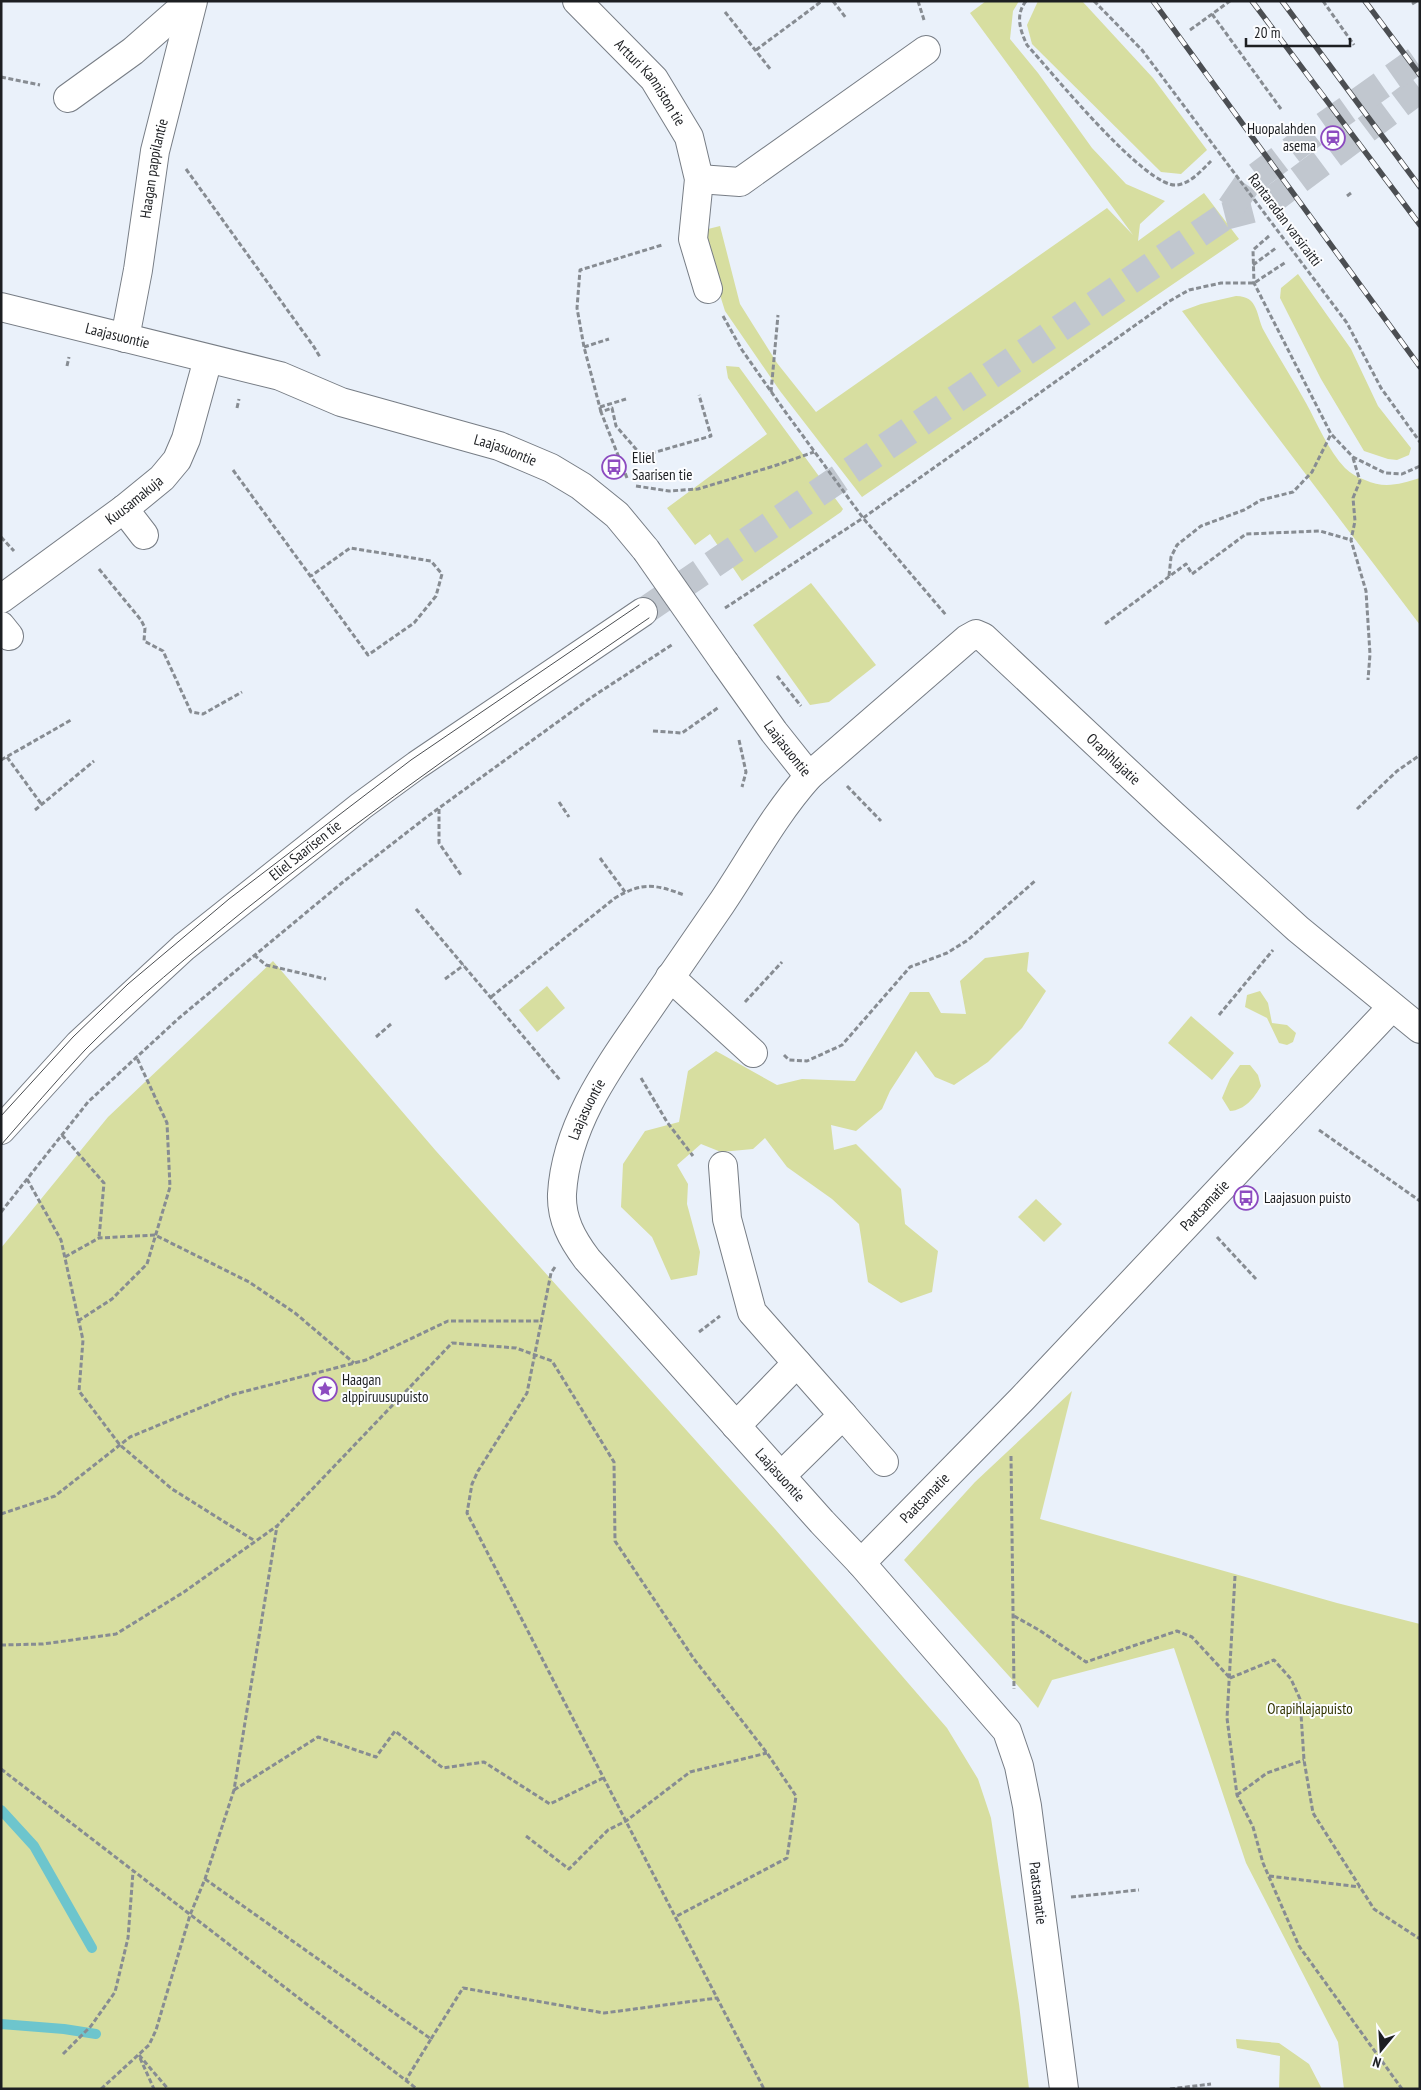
<svg xmlns="http://www.w3.org/2000/svg" width="1421" height="2090" font-family="'PT Sans Narrow',sans-serif">
<style>
.green{fill:#d7dea0}
.lines{fill:none;stroke-linecap:round;stroke-linejoin:round}
.stream{stroke:#6dc5cd;stroke-width:10}
.minor-tunnel{stroke:#c1c7cf;stroke-width:28;stroke-dasharray:28 14;stroke-linecap:butt}
.minor-casing{stroke:#777d85;stroke-width:30}
.path{stroke:#878c92;stroke-width:3;stroke-dasharray:5 2.5;stroke-linecap:butt}
.minor{stroke:#fff;stroke-width:28}
.tram{stroke:#4b4e52;stroke-width:1}
.rail-casing{stroke:#4b4e52;stroke-width:5.5}
.rail{stroke:#fcfdff;stroke-width:4;stroke-dasharray:11;stroke-linecap:butt}
.minor-bridge-casing{stroke:#777d85;stroke-width:30;stroke-linecap:butt}
.minor-bridge{stroke:#fff;stroke-width:28}
.labels{text-anchor:middle;stroke-width:4;stroke-linejoin:round;paint-order:stroke}
.street-label{font-size:15px;fill:#1d1f22;stroke:#fcfdff}
.poi-label{font-size:15px;fill:#1d1f22;stroke:#fcfdff;text-anchor:start}
.park-label{font-size:15px;fill:#333501;stroke:#fcfdff}
</style>
<rect width="100%" height="100%" fill="#eaf1fa"/>
<g class="green">
<path d="M986,1H1019L1013,11L1010,39L1038,73L1092,148L1126,184L1165,201L1140,224L1138,241L1204,193L1239,239L862,497L780,391L725,311L700,231L720,226L740,304L777,363L816,412L1107,208L1133,235L970,13Z"/>
<path d="M1038,1H1082L1153,78L1207,150L1181,174L1161,172L1032,44L1027,25Z"/>
<path d="M1298,274L1351,349L1378,406L1411,448L1409,455L1397,460L1388,459L1364,451L1321,379L1280,298L1281,288Z"/>
<path d="M1236,296C1259,296 1256,316 1264,331C1277,355 1293,379 1306,403C1318,425 1328,450 1345,468C1350,473 1359,478 1365,480C1384,489 1401,484 1420,478V625L1182,311L1201,304Z"/>
<path d="M726,366L739,367L843,509L841,512L742,581L710,534L695,545L667,508L767,434L728,378Z"/>
<path d="M811,583L876,665L829,702L810,705L753,625Z"/>
<path d="M1029,952L1027,971L1046,991L1022,1028L988,1062L954,1085L935,1077L916,1051L890,1091L882,1109L856,1131L831,1125L834,1150L856,1144L901,1189L905,1224L938,1251L932,1292L901,1303L868,1282L859,1224L832,1199L787,1167L765,1138L753,1149L721,1152L701,1144L677,1165L688,1184L687,1204L700,1252L697,1275L671,1280L652,1237L621,1207L623,1164L645,1131L679,1122L688,1071L716,1051L777,1085L802,1079L855,1081L910,992H929L941,1013L966,1014L960,981L985,958Z"/>
<path d="M273,961L436,1151L775,1529L947,1728L978,1779L991,1818L1019,2004L1029,2089H1V1248L108,1117Z"/>
<path d="M547,986L565,1008L537,1032L519,1010Z"/>
<path d="M1260,991L1268,1003L1272,1023L1287,1025L1296,1033L1293,1042L1287,1045L1279,1043L1267,1018L1245,1007L1247,995Z"/>
<path d="M1191,1016L1234,1053L1212,1080L1168,1043Z"/>
<path d="M1240,1065H1250L1258,1075L1261,1086C1254,1098 1245,1110 1230,1111L1222,1098L1230,1079Z"/>
<path d="M1036,1199L1062,1224L1044,1242L1018,1217Z"/>
<path d="M1072,1391L1040,1519L1337,1603L1420,1624V2089H1344L1338,2042L1246,1863L1174,1648L1052,1680L1038,1708L904,1560L975,1482Z"/>
<path d="M1236,2039L1279,2043L1309,2064L1322,2089H1279L1280,2056L1237,2048Z"/>
</g>
<g class="lines">
<g class="stream">
<path d="M1,1810L34,1846L92,1948"/>
<path d="M1,2024L64,2029L96,2034"/>
</g>
<g class="minor-tunnel">
<path d="M1225,216L1264,206L1420,89"/>
<path d="M643,612L1225,216L1247,184L1314,133L1420,58"/>
</g>
<g class="minor-casing">
<g id="minor">
<path id="s1" d="M577,1L654,79L689,137L699,179L693,239L708,289"/>
<path d="M68,98L133,51L190,1"/>
<path d="M699,179L740,182L926,50"/>
<path id="s2" d="M1,307L280,376L341,402L499,446L551,468L581,486L617,515L646,550"/>
<path id="s3" d="M125,338L138,270L155,151L193,1"/>
<path d="M124,509L144,535"/>
<path id="s4" d="M1,599L124,509L162,478L177,460L186,439L208,359"/>
<path d="M1,626L9,636"/>
<path id="s5" d="M725,663L774,732L809,776"/>
<path d="M670,977L753,1053"/>
<path id="s6" d="M1,1130L79,1044L184,947L361,806L417,765L643,612"/>
<path d="M723,1166L727,1219L752,1312L843,1415L781,1476"/>
<path d="M843,1415L884,1462"/>
<path d="M736,1426L797,1363"/>
<path id="s7" d="M861,1563L1022,1399L1392,1007"/>
<path id="s8" d="M1064,2089L1027,1806L1019,1766L1007,1731L861,1563L822,1522L587,1259C572,1239 561,1219 562,1194C566,1124 610,1065 648,1010C672,975 697,939 721,904C750,861 774,815 809,776L967,639L976,634L983,637L1172,814L1298,929L1420,1029"/>
</g>
</g>
<g class="path">
<path d="M833,1L846,18"/>
<path d="M918,1L924,20"/>
<path d="M1026,1C1015,15 1020,30 1027,45C1050,70 1146,189 1177,185C1191,183 1201,171 1211,161"/>
<path d="M1094,1L1142,50L1347,323L1381,388L1420,442"/>
<path d="M1323,1L1354,45"/>
<path d="M1412,4L1417,1"/>
<path d="M725,12L771,70"/>
<path d="M1212,14L1281,109"/>
<path d="M1190,30L1230,1"/>
<path d="M756,50L822,1"/>
<path d="M1,77L40,85"/>
<path d="M186,169L314,347L320,357"/>
<path d="M1347,196L1351,193"/>
<path d="M1269,236L1253,250L1254,283L1331,434L1353,457L1385,473L1402,474L1420,466"/>
<path d="M1253,265L1276,248"/>
<path d="M723,316L742,350L784,410L863,518L946,615"/>
<path d="M584,347L609,339"/>
<path d="M67,366L69,357"/>
<path d="M771,392L778,315"/>
<path d="M600,407L626,399"/>
<path d="M237,408L239,399"/>
<path d="M601,412L584,347L577,308L580,270L662,245"/>
<path d="M1353,458L1360,481L1353,498L1355,521L1351,540L1366,591L1370,654L1368,680"/>
<path d="M233,470L368,655L414,623L436,596L442,574L431,561L350,548L311,576"/>
<path d="M627,478L601,412L612,408L616,426L642,456L711,436L699,395"/>
<path d="M636,486L669,491L698,489L774,466L814,452"/>
<path d="M1,537L14,551"/>
<path d="M99,569L141,620L145,628L144,641L163,651L191,712L203,714L242,692"/>
<path d="M1169,576L1171,557L1177,545L1201,526L1244,510L1261,500L1293,492L1312,472L1331,434"/>
<path d="M725,608L863,518L1168,302L1189,290L1221,283H1254L1286,262"/>
<path d="M1105,624L1186,564L1192,574L1246,534L1320,531L1351,540"/>
<path d="M777,676L801,706"/>
<path d="M653,731L682,733L719,707"/>
<path d="M739,740L746,772L742,787"/>
<path d="M7,757L42,805"/>
<path d="M1,760L71,720"/>
<path d="M847,786L881,821"/>
<path d="M559,802L569,817"/>
<path d="M439,809V843L461,875"/>
<path d="M1357,809L1397,771L1420,755"/>
<path d="M35,810L94,761"/>
<path d="M600,858L625,892"/>
<path d="M416,909L560,1080"/>
<path d="M254,955L266,965L326,979"/>
<path d="M445,979L464,965"/>
<path d="M491,997L615,898C642,882 655,884 684,895"/>
<path d="M745,1002L782,962"/>
<path d="M1219,1015L1273,950"/>
<path d="M376,1037L391,1024"/>
<path d="M784,1055L789,1060L807,1061L842,1045L910,967L947,953L968,940L1036,880"/>
<path d="M641,1078L667,1122L693,1156"/>
<path d="M1319,1130L1420,1201"/>
<path d="M62,1135L104,1183L99,1238"/>
<path d="M27,1179L61,1240L83,1340L79,1391L120,1445L172,1489L255,1541"/>
<path d="M1,1212L88,1102L179,1018L343,882L428,816L592,697L673,644"/>
<path d="M1217,1237L1256,1279"/>
<path d="M65,1257L99,1238L155,1235L249,1282L295,1313L354,1363"/>
<path d="M555,1267L551,1273L527,1393L478,1471L472,1484L467,1513L764,2089"/>
<path d="M78,1321L112,1299L147,1264L170,1187L167,1123L136,1056"/>
<path d="M699,1332L720,1316"/>
<path d="M1011,1456L1014,1689"/>
<path d="M1,1514L55,1496L130,1437L231,1395L366,1360L448,1321H542"/>
<path d="M1235,1576L1227,1718L1237,1795L1253,1827L1263,1863L1299,1946L1402,2089"/>
<path d="M1014,1616L1039,1630L1086,1662L1177,1631L1192,1637L1229,1677"/>
<path d="M1,1645L43,1644L116,1634L184,1592L277,1526L452,1343L516,1348L552,1361L614,1462L615,1541L694,1659L767,1753L796,1796L787,1858L675,1917"/>
<path d="M1230,1678L1274,1660L1291,1679L1300,1699L1304,1760L1313,1813L1374,1909L1420,1939"/>
<path d="M1,1769L417,2089"/>
<path d="M234,1790L318,1737L376,1757L395,1731L443,1768L484,1762L550,1804L603,1778"/>
<path d="M1237,1795L1267,1773L1304,1760"/>
<path d="M526,1836L569,1869L608,1830L626,1821L690,1772L767,1753"/>
<path d="M1269,1876L1360,1887"/>
<path d="M205,1879L431,2039L406,2080"/>
<path d="M1071,1897L1139,1890"/>
<path d="M431,2039L463,1988L604,2013L717,1998"/>
<path d="M63,2054L91,2026L115,1992L128,1938L133,1872"/>
<path d="M139,2055L168,2089"/>
<path d="M140,2058L154,2089"/>
<path d="M101,2089L149,2045L156,2030L190,1915L205,1879L234,1790L277,1526"/>
<path d="M1170,2089L1211,2084"/>
</g>
<use href="#minor" class="minor"/>
<g class="tram">
<path d="M1,1116L73,1037L128,984L229,899L411,760L639,605"/>
<path d="M1,1145C29,1113 56,1081 85,1050C135,999 191,954 246,909C376,805 512,712 649,618"/>
</g>
<g class="rail-casing">
<g id="rail">
<path d="M1153,1L1420,367"/>
<path d="M1252,1L1420,225"/>
<path d="M1282,1L1420,187"/>
<path d="M1365,1L1420,75"/>
</g>
</g>
<use href="#rail" class="rail"/>
<g class="minor-bridge-casing">
<path id="minor-bridge" d="M646,550L725,663"/>
</g>
<use href="#minor-bridge" class="minor-bridge"/>
</g>
<defs>
<g id="station-ring" transform="scale(1.25)"><circle r="9.5" fill="#fcfdff" stroke="#8c4bc0" stroke-width="1.5"/><path d="M-3-6H3Q5-6 5-4V2Q5 4 3 4L4.5 6H3L1.5 4h-3L-3 6H-4.5L-3 4Q-5 4-5 2V-4Q-5-6-3-6ZM-3.5-4v3h7v-3ZM-3.5 1v1.5H-2V1ZM2 1v1.5H3.5V1Z" fill="#8c4bc0"/></g>
<g id="bus-ring" transform="scale(1.25)"><circle r="9.5" fill="#fcfdff" stroke="#8c4bc0" stroke-width="1.5"/><path d="M-5-6H5V4H4V6H2V4H-2V6H-4V4H-5ZM-3.5-4V0h7V-4ZM-3.5 1.2v1.5H-2V1.2ZM2 1.2v1.5H3.5V1.2Z" fill="#8c4bc0"/></g>
<g id="sight-ring" transform="scale(1.25)"><circle r="9.5" fill="#fcfdff" stroke="#8c4bc0" stroke-width="1.5"/><path d="M0-6L1.8-2.2L6-1.7L2.9 1.2L3.7 5.4L0 3.3L-3.7 5.4L-2.9 1.2L-6-1.7L-1.8-2.2Z" fill="#8c4bc0"/></g>
</defs>
<g fill-rule="evenodd">
<use href="#station-ring" x="1333" y="138"/>
<use href="#bus-ring" x="614" y="467"/>
<use href="#bus-ring" x="1246" y="1198"/>
<use href="#sight-ring" x="325" y="1389"/>
</g>
<g class="labels">
<g class="street-label">
<text dy="5" stroke="none"><textPath href="#s1" startOffset="110">Artturi Kanniston tie</textPath></text>
<text dy="5" stroke="none"><textPath href="#s3" startOffset="172">Haagan pappilantie</textPath></text>
<text transform="translate(1285 220) rotate(53)" y="5">Rantaradan varsiraitti</text>
<text dy="5" stroke="none"><textPath href="#s2" startOffset="120">Laajasuontie</textPath></text>
<text dy="5" stroke="none"><textPath href="#s2" startOffset="525">Laajasuontie</textPath></text>
<text dy="5" stroke="none"><textPath href="#s4" startOffset="166">Kuusamakuja</textPath></text>
<text dy="5" stroke="none"><textPath href="#s5" startOffset="106">Laajasuontie</textPath></text>
<text dy="5" stroke="none"><textPath href="#s8" startOffset="1962">Orapihlajatie</textPath></text>
<text dy="5" stroke="none"><textPath href="#s6" startOffset="414">Eliel Saarisen tie</textPath></text>
<text dy="5" stroke="none"><textPath href="#s8" startOffset="1155">Laajasuontie</textPath></text>
<text dy="5" stroke="none"><textPath href="#s7" startOffset="496">Paatsamatie</textPath></text>
<text transform="translate(780 1475) rotate(48)" y="5">Laajasuontie</text>
<text dy="5" stroke="none"><textPath href="#s7" startOffset="91">Paatsamatie</textPath></text>
<text transform="translate(1038 1893) rotate(83)" y="5">Paatsamatie</text>
</g>
<g class="poi-label">
<text x="1316" y="134" text-anchor="end">Huopalahden<tspan x="1316" dy="17">asema</tspan></text>
<text x="632" y="463">Eliel<tspan x="632" dy="17">Saarisen tie</tspan></text>
<text x="1264" y="1203">Laajasuon puisto</text>
<text x="342" y="1385">Haagan<tspan x="342" dy="17">alppiruusupuisto</tspan></text>
</g>
<g class="park-label">
<text x="1310" y="1714">Orapihlajapuisto</text>
</g>
</g>
<rect width="1421" height="2090" fill="none" stroke="#1d1f22" stroke-width="5"/>
<g transform="translate(1381 2050) rotate(198)" stroke="#fcfdff" stroke-width="4" paint-order="stroke">
<path d="M0-4L9 19L0 12L-9 19Z" fill="#1d1f22"/>
<text y="-8" font-size="14" font-weight="bold" text-anchor="middle" fill="#1d1f22">N</text>
</g>
<path d="M1246 38v8h104v-8" fill="none" stroke="#1d1f22" stroke-width="2.5"/>
<text x="1254" y="38" font-size="15" fill="#1d1f22" stroke="#fcfdff" stroke-width="4" paint-order="stroke">20 m</text>
</svg>
